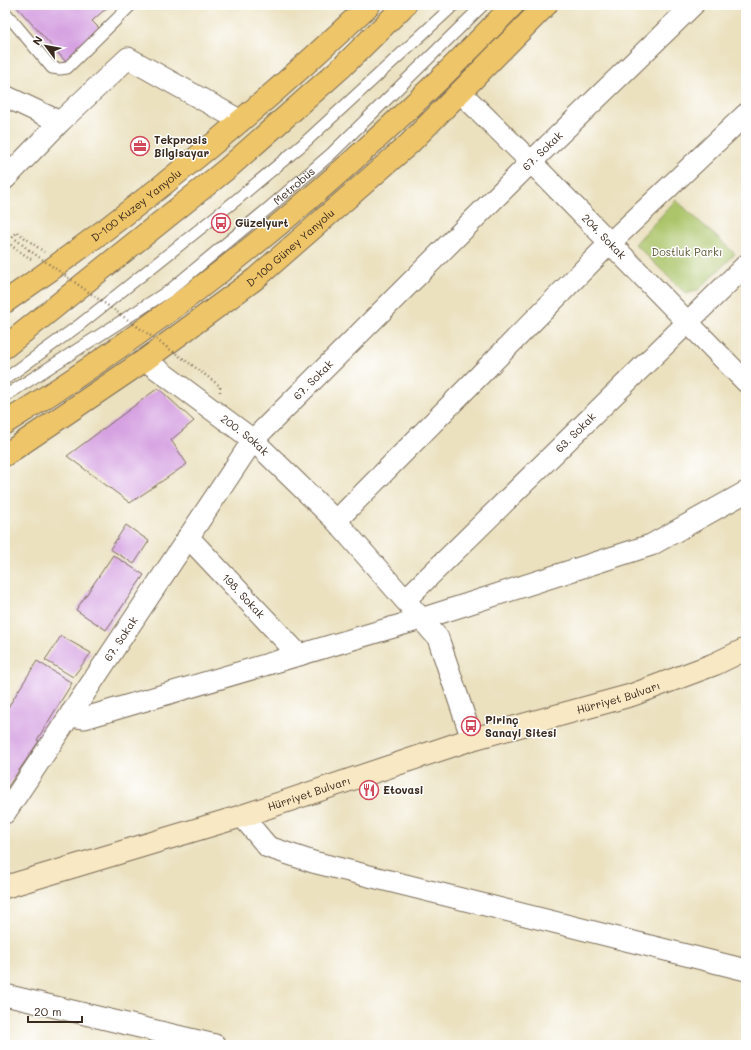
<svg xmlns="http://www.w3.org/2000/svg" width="751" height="1050" font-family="Mali,sans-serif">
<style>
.green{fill:#acc56b;stroke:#747844}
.building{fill:#d5a1e1}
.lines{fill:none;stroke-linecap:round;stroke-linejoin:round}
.service-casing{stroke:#796a56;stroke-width:13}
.minor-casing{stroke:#796a56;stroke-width:23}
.secondary-casing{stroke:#796a56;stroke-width:24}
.primary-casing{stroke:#796a56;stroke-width:24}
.trunk-casing{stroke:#796a56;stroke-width:24}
.path{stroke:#796a56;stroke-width:2.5;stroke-dasharray:1 3;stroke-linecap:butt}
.service{stroke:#fff;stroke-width:11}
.minor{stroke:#fff;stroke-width:21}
.secondary{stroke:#f8e8c3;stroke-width:22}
.primary{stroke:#eec569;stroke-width:22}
.trunk{stroke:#eec569;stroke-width:22}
.path-bridge{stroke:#796a56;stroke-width:2.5;stroke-dasharray:1 3;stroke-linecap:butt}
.labels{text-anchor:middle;stroke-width:3;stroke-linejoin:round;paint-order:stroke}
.poi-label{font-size:11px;font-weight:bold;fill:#3b2a1e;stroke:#fff;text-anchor:start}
.street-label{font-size:11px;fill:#3b2a1e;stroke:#fff}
.park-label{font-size:11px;fill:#5d5835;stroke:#fff}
</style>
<rect width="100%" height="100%" fill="#fff"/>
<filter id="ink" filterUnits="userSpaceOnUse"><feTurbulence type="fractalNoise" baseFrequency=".025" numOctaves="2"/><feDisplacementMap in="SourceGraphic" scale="8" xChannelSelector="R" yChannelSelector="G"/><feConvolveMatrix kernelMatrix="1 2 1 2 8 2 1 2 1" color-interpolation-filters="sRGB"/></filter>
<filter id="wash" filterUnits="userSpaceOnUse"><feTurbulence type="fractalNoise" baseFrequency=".012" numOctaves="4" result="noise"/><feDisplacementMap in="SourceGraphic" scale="16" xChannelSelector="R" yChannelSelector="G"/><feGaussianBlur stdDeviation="0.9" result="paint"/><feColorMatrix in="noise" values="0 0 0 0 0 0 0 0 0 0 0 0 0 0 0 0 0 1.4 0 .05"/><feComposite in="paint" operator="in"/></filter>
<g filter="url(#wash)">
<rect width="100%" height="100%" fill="#ebe1bf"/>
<path class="green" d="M676,200L735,254L698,290L686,294L635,244Z"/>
<g id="blocks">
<g class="building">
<path d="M15,5H110L92,21L102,31L67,63Z"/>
<path d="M158,388L194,421L171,440L187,464L130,503L67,456Z"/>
<path d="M126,525L149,541L134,564L110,549Z"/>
<path d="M113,555L144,575L106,630L76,610Z"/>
<path d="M61,636L91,653L73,677L45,660Z"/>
<path d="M37,661L72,683L37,740L39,741L5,791V712Z"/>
</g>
</g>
</g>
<g filter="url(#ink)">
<use href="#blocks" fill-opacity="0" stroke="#796a56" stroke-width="1"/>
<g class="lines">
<g class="service-casing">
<g id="service">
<path d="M5,12L52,68L60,69L67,68L131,5"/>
<path d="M5,379L78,326L235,201L302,145L454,5"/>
<path id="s1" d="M5,396L170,290L271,206L331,154L483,5"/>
</g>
</g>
<g class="minor-casing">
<g id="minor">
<path id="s2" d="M460,92L531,162L746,382"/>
<path d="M5,96L60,122L128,58L241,121"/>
<path d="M5,179L60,122"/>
<path id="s3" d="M145,360L253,440L336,521"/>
<path id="s4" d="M188,537L299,655"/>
<path id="s5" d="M405,600L746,265"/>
<path d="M71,713L77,717L85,718L421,619L651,545L746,492"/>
<path d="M472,739L438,638L336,521L610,243L746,114"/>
<path id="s6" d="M5,813L253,440L531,162L693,5"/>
<path d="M242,816L268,847L313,862L746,970"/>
<path d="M5,995L215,1045"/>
</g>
</g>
<g class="secondary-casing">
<g id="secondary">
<path id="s7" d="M5,887L242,816L472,739L632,695L715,664L746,649"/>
</g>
</g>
<g class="primary-casing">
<g id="primary">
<path id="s8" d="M5,302C134,213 256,113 369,5"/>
<path id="s9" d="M5,455L145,360L255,279L409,144L546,5"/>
</g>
</g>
<g class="trunk-casing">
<g id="trunk">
<path d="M5,347L228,168L342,67L405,5"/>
<path d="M5,423C192,307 361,164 513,5"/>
</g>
</g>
<g class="path">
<path d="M5,239L13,247L31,259"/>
<path d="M29,250L13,237L17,232L44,252"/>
<path d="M192,365L220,386V392"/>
</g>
<use href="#service" class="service"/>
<use href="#minor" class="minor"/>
<use href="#secondary" class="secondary"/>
<use href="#primary" class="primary"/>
<use href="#trunk" class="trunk"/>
<path class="path-bridge" d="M29,250L192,365"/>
</g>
</g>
<defs>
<g id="office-ring" transform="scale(1)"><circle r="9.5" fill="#fff" stroke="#d1495b" stroke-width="1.5"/><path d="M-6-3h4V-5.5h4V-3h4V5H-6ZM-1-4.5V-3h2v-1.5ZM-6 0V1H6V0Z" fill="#d1495b"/></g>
<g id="bus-ring" transform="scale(1)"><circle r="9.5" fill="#fff" stroke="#d1495b" stroke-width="1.5"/><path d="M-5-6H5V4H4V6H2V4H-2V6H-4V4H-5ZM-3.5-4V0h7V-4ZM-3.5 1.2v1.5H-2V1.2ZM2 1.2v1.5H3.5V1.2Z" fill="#d1495b"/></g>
<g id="restaurant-ring" transform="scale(1)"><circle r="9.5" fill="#fff" stroke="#d1495b" stroke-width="1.5"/><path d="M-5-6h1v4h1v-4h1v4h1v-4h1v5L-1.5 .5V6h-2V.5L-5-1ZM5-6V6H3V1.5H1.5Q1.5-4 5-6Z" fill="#d1495b"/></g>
</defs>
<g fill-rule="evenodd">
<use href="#office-ring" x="140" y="146"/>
<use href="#bus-ring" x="221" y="223"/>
<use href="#bus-ring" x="471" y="726"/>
<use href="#restaurant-ring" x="369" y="790"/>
</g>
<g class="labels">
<g class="poi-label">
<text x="154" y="144">Tekprosis<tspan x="154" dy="13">Bilgisayar</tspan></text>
<text x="235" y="227">Güzelyurt</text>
<text x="485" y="724">Pirinç<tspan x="485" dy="13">Sanayi Sitesi</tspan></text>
<text x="383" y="794">Etovasi</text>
</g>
<g class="street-label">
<text dy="4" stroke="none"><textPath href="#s6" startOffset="857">67. Sokak</textPath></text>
<text dy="4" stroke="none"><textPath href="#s1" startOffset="358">Metrobüs</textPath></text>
<text dy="4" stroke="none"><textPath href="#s8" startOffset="163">D-100 Kuzey Yanyolu</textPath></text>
<text dy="4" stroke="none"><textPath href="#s2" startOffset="204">204. Sokak</textPath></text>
<text dy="4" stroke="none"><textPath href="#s9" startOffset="353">D-100 Güney Yanyolu</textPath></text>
<text dy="4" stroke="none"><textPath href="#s6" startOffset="533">67. Sokak</textPath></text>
<text dy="4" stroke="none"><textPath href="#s5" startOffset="239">63. Sokak</textPath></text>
<text dy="4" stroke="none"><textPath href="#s3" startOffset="125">200. Sokak</textPath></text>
<text dy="4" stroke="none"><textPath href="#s4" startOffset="81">198. Sokak</textPath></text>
<text dy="4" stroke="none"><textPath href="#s6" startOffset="209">67. Sokak</textPath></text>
<text dy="4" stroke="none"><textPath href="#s7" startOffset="642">Hürriyet Bulvarı</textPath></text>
<text dy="4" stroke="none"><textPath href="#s7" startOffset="318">Hürriyet Bulvarı</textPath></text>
</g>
<g class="park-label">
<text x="687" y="256">Dostluk Parkı</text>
</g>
</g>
<rect width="751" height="1050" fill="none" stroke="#fff" stroke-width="20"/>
<g transform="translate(46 46) rotate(302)" stroke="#ffffff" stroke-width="3" paint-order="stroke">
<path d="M0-3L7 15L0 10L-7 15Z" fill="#3b2a1e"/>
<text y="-6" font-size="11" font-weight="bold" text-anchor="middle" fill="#3b2a1e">N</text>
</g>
<path d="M28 1016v6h54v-6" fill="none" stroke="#3b2a1e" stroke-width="2"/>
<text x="34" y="1016" font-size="12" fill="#3b2a1e" stroke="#ffffff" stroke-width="3" paint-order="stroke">20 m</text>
</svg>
